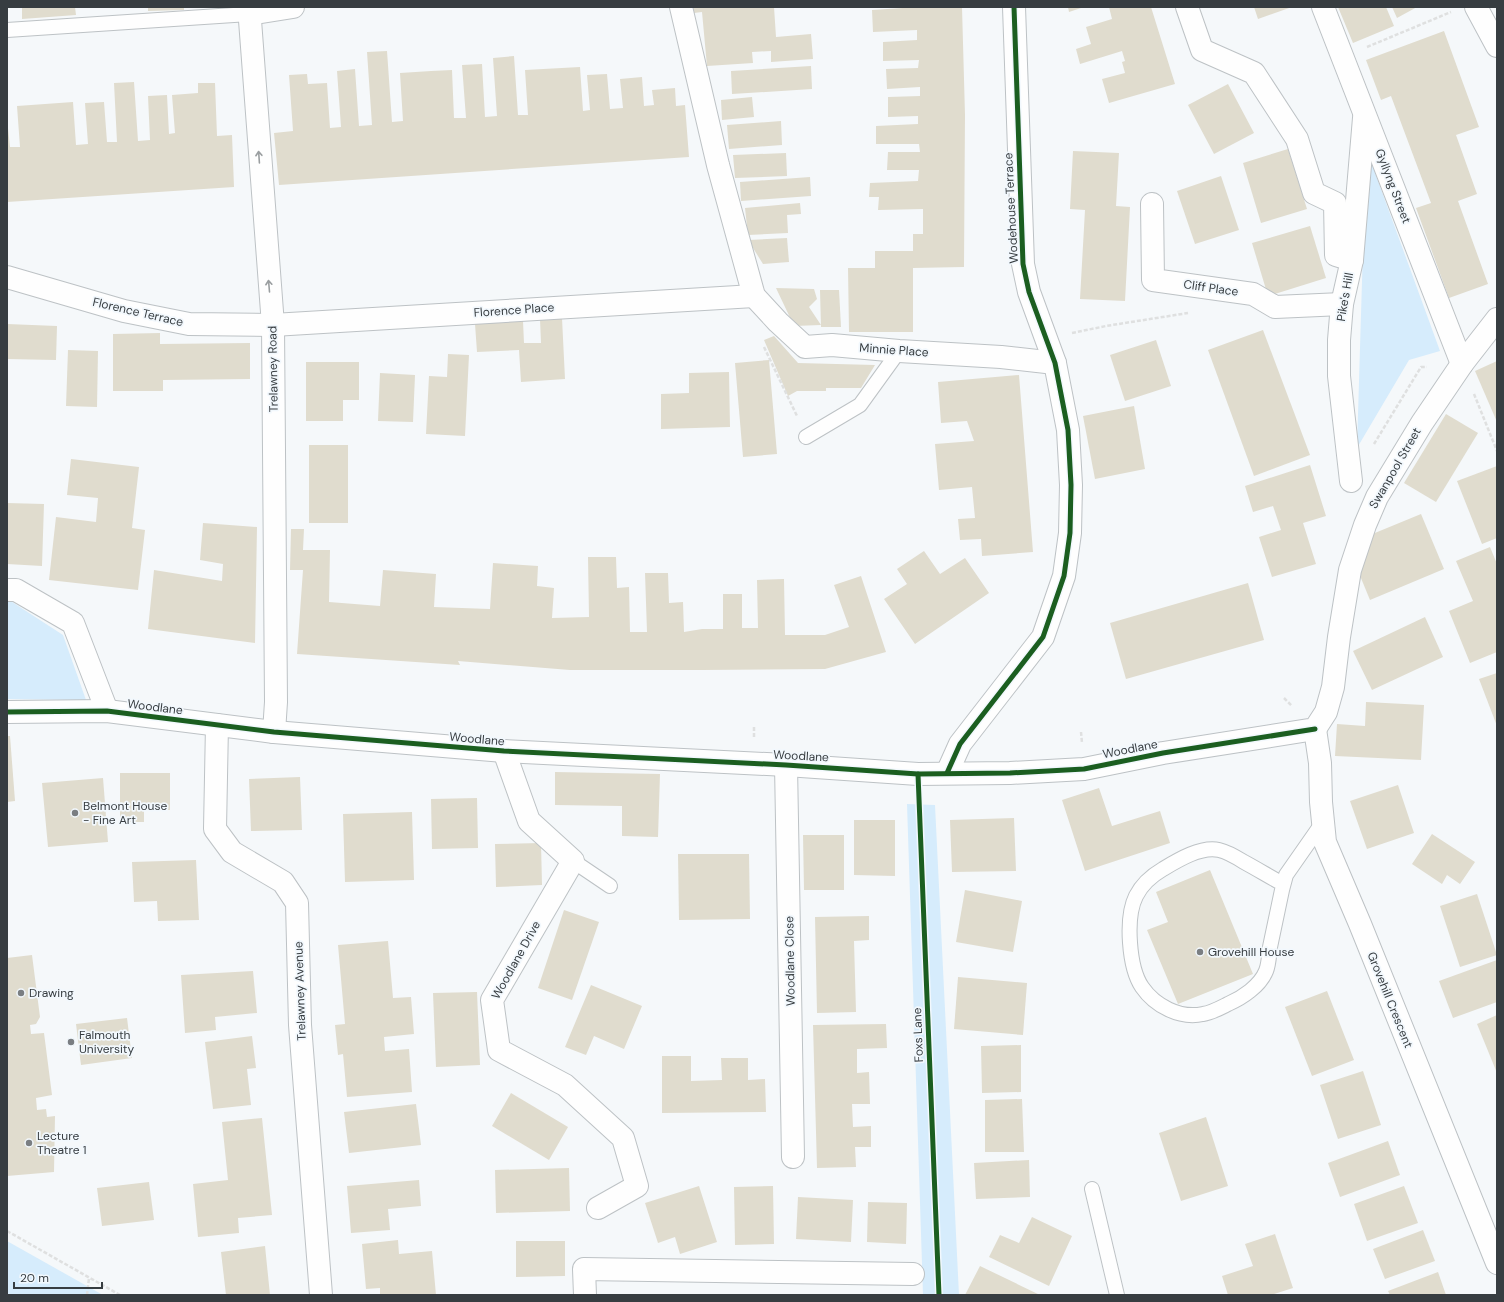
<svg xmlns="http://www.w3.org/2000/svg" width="1504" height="1302" font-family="'DM Sans',sans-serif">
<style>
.green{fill:#d6ecfc}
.building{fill:#e0dcce}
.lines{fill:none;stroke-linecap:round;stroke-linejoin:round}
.service-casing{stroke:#bdc2c5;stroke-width:16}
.minor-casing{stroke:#bdc2c5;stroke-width:24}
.tertiary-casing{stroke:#bdc2c5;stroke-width:24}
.path{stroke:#dfe0e0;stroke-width:2.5;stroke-dasharray:4 2;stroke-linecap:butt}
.service{stroke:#fefefe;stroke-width:14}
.minor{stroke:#fefefe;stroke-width:22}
.tertiary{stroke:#fefefe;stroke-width:22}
.cycleway-casing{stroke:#f2f8fd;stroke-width:8}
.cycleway{stroke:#1b5e20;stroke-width:5}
.oneway{stroke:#9a9ea0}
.poi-dot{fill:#7a7e82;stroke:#f2f8fd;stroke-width:1.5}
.labels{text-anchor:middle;stroke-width:3.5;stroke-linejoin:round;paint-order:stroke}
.street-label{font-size:12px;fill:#373d41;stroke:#f2f8fd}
.poi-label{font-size:12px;fill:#373d41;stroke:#f2f8fd;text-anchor:start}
</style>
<rect width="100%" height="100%" fill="#f5f8fa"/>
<g class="green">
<path d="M1366,148L1440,351L1409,360L1357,448Z"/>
<path d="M7,600H9L63,635L86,700L7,699Z"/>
<path d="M907,804L935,805L959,1295H923Z"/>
<path d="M7,1241L103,1295H7Z"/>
</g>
<g class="building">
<path d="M22,7H75L76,15L22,19Z"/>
<path d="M148,7H184V10L148,11Z"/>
<path d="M693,7H774L776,37L811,34L813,59L771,62V51L752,52L753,63L707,66L702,12L694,13Z"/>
<path d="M918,7H962L965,115L964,267L913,268V332H849L848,268H875V251H913V234H923V209L878,210L879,197H869L870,183L918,181L919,170H887L888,152H920L919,144H876V126L918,124V116L888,117V97L920,96V87L887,89L886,69L918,68L919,60L883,61V42L917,40V30L873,32L872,10Z"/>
<path d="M1068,7H1084L1069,12Z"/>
<path d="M1109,7H1151L1175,84L1109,103L1102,79L1125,73L1122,62L1125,61L1122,51L1080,64L1076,49L1091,44L1086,27L1112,19Z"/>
<path d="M1254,7H1292L1258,19Z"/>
<path d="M1338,7H1386L1394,26L1353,43Z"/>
<path d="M1392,7H1417L1397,18Z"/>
<path d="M1444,31L1479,127L1456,135L1477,194L1458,201L1488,284L1449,298L1416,208L1431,203L1391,96L1381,100L1366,60Z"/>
<path d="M387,51L392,122L403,121L400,73L431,71L452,70L454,118H466L462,65L482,64L485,117L497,116L493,58L514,56L518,115H528L525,70L580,67L583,111L590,110L587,75L607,74L610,109L623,108L620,79L642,77L644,106L654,105L652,90L675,88L676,106L685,105L689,157L279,185L274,133L293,131L289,75L307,74L308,84L327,83L330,128L341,127L337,71L355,69L359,126L372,125L367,52Z"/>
<path d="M811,66L812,89L732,94L731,71Z"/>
<path d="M134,82L138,141L150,140L148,96L167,95L169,134L175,133L172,95L198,93V83H215L217,136L232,135L234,187L7,202V128H8L10,147H20L17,106L73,102L76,145L88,144L85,103L104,102L107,142H117L114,83Z"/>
<path d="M1228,84L1254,133L1214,154L1188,105Z"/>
<path d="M752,97L754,117L722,120L721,100Z"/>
<path d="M781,121L782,145L729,149L727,125Z"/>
<path d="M1288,149L1307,209L1261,223L1243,163Z"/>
<path d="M1073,151L1119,153L1116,206L1130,207L1125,301L1080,299L1085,210L1070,209Z"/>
<path d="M786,153L787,176L735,178L733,155Z"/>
<path d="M1221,176L1239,230L1195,244L1177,191Z"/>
<path d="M810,177L811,196L741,201L740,182Z"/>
<path d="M800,203L801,214L787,215L788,233L748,235L745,208Z"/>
<path d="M1310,226L1326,278L1268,296L1252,243Z"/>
<path d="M787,238L789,262L763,264L748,240Z"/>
<path d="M776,288L814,289L817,299L809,307L821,325L794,326Z"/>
<path d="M820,290H839L841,327H821Z"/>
<path d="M562,318L565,379L521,382L519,350L477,352L475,324L523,321L524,343H541L540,319Z"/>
<path d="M7,324L57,326L56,360L7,359Z"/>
<path d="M1263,330L1310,455L1254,476L1208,350Z"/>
<path d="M160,333V344L250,343V379L163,380V391H113V334Z"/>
<path d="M774,336L798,363L875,365L861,388H826V391H797L788,396L764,340Z"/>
<path d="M1156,340L1171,386L1125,401L1110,355Z"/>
<path d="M68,350L98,351L97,407L66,406Z"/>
<path d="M448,354L469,355L465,436L426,434L429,376L447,377Z"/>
<path d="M769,360L777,454L743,457L735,363Z"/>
<path d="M1497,361V422L1475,371Z"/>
<path d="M306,362H359V400H343V421H306Z"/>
<path d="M729,372L730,427L661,429V394L689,393V373Z"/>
<path d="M380,373L415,375L413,422L378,421Z"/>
<path d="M1019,375L1033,552L982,556L981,539L960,540L958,519L975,518L972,487L939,490L935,444L974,441L967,421L941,423L938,382Z"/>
<path d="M1134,406L1145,469L1095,479L1083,416Z"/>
<path d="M1446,414L1478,433L1436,502L1404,483Z"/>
<rect x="309" y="445" width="39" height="78"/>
<path d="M71,459L139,467L132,528L145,530L138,590L49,580L56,517L96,522L98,498L67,495Z"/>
<path d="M1310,465L1326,516L1303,523L1316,564L1272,577L1259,537L1281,530L1273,506L1253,512L1245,486Z"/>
<path d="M1497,466V538L1482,544L1457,481Z"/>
<path d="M7,503L44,504L42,566L7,564Z"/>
<path d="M1421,514L1444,569L1370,600L1356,566L1370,535Z"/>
<path d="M203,523L257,527L255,643L148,629L154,570L222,581L223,564L200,560Z"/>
<path d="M291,529H304L303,550H330L329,602L380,606L383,570L436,574L434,607L490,609L493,563L538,566L537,586L554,588L552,618L589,617L588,557H616L617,588L629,587L630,632H647L645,573H668L669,603L683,602L684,632L702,629H723V594H742V628H758L757,580L784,579L785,635H825L849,627L834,585L861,576L886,652L825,669L702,670H570L458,661L460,665L297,654L303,570H290Z"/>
<path d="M1490,547L1497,564V652L1470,663L1449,611L1473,601L1456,561Z"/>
<path d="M924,551L940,574L965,558L989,593L915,644L884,599L907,584L897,569Z"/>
<path d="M1248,583L1264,640L1126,679L1110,623Z"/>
<path d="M1425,617L1443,657L1372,690L1353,651Z"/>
<path d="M1497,673V726L1479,679Z"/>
<path d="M1366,702L1424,705L1421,760L1335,756L1337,724L1365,726Z"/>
<path d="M7,736H10L15,801L7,802Z"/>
<path d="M555,772L660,774L658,837L622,836V806L555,805Z"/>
<path d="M120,773H170V810L144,809V822H120Z"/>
<path d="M300,777L302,830L251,831L249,779Z"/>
<path d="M103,778L108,842L48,847L42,783Z"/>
<path d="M1398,785L1414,833L1367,849L1350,801Z"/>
<path d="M1099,788L1112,826L1160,811L1170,843L1085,871L1062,800Z"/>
<path d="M477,798L478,848L432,849L431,799Z"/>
<path d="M412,812L414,880L345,882L343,814Z"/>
<path d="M1014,818L1016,871L952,872L950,820Z"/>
<path d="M854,820H895V876L854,875Z"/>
<path d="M1432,834L1475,862L1460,884L1447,875L1442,884L1412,864Z"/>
<path d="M803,835H844V890H804Z"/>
<path d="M541,843L542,885L496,887L495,844Z"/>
<path d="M678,854H749L750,919L679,920Z"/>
<path d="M196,860L199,920L158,921L157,901L134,902L132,862Z"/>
<path d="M1210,870L1253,974L1178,1004L1147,930L1168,922L1156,892Z"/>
<path d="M965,890L1022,901L1013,952L956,942Z"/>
<path d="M1477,894L1497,955L1460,967L1440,906Z"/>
<path d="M564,910L599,922L572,1000L538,988Z"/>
<path d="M869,916V940L854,941L856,1012L817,1013L815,917Z"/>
<path d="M388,941L393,998L411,997L414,1034L384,1037L385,1051L409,1049L412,1092L347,1097L343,1054L338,1055L335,1025L345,1024L338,945Z"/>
<path d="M32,955L40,1017L36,1024L30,1025L31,1034L44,1033L52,1095L36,1098L37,1110L46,1109L47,1117L55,1116L54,1172L7,1176V958Z"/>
<path d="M1497,960V1002L1453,1018L1439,981Z"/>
<path d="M253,971L257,1013L215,1017L216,1030L185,1033L181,975Z"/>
<path d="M958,977L1027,983L1023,1035L954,1029Z"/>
<path d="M591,985L642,1006L624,1049L594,1036L586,1055L565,1047Z"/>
<path d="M1327,991L1354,1060L1312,1076L1285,1007Z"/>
<path d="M477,992L480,1065L436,1067L433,993Z"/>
<path d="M1497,1015V1073L1477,1024Z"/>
<path d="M127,1018L132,1058L81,1065L76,1024Z"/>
<path d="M886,1024L887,1048L857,1049V1073L869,1072L870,1104H852L853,1127L871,1126V1147H855L856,1167L817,1168L813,1025Z"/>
<path d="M252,1036L256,1068L247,1069L251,1105L213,1109L205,1042Z"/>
<path d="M1021,1045V1092L982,1093L981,1046Z"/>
<path d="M662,1056H691V1081L722,1080L721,1058H748V1080L765,1079L766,1112L662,1113Z"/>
<path d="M1363,1071L1381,1125L1338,1139L1320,1085Z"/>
<path d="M511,1093L568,1127L549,1160L492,1126Z"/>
<path d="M1022,1099L1024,1152H985V1100Z"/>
<path d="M416,1104L421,1145L349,1153L344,1112Z"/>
<path d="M1206,1117L1228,1186L1181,1201L1159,1133Z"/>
<path d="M262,1118L272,1215L238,1218L239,1233L198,1237L193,1184L228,1180L222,1122Z"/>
<path d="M1388,1141L1400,1175L1340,1197L1328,1163Z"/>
<path d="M1029,1160L1030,1197L976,1199L974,1163Z"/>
<path d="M569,1168L570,1211L496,1213L495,1170Z"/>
<path d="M419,1180L421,1206L388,1209L390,1230L351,1233L347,1186Z"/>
<path d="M149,1182L154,1220L102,1226L97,1188Z"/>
<path d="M699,1186L717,1242L680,1254L675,1237L658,1243L645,1203Z"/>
<path d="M773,1186L774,1244L735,1245L734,1187Z"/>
<path d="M1404,1186L1418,1223L1367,1241L1354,1204Z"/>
<path d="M798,1197L853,1200L851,1242L796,1239Z"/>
<path d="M868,1202L907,1203L906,1244L867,1242Z"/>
<path d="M1032,1217L1072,1236L1049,1286L989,1257L1000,1235L1019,1243Z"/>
<path d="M1423,1230L1435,1261L1385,1279L1373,1249Z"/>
<path d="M1275,1234L1293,1288L1271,1295H1228L1222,1276L1253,1266L1245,1244Z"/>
<path d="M398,1240L399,1254L432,1251L436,1295H380V1288L366,1289L362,1244Z"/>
<path d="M516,1241H565V1276L516,1277Z"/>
<path d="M265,1246L270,1295H226L221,1252Z"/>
<path d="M980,1266L1040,1295H965Z"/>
<path d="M1438,1272L1446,1295H1390L1388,1291Z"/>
</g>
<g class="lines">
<g class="service-casing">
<g id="service">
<path d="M7,30L249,14"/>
<path d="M806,437L860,405L899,351"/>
<path d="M573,861L610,886"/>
<path d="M1283,884C1270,877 1257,869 1244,862C1236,857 1228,852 1219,850C1201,846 1178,860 1163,869C1151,876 1142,884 1136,896C1125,918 1129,968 1142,987C1155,1006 1180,1019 1203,1014C1211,1013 1220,1008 1228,1004C1242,998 1260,986 1266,971C1269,964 1269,954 1270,947C1274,928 1278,909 1282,890L1286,875L1323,822"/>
<path d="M1092,1189L1117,1295"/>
</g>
</g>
<g class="minor-casing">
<g id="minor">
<path d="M249,7L273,325L276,702L274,732"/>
<path d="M681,7L718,165L754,296L778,322L805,347L832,345L899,351L1001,357L1055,363"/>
<path d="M1187,7L1202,50L1254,73L1297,139L1314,193L1335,203L1336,255L1352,260"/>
<path d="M1323,7L1462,364"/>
<path d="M1476,7L1497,46"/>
<path d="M249,14L293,7"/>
<path d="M1152,204L1153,280L1253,294L1275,307L1342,304"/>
<path d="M7,277L124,311L189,324L273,325L754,296"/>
<path d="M1351,481L1339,376V340L1342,304L1352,260L1364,118"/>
<path d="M7,590H16L73,623L107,711"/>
<path d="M217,725L215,829L232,852L283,882L297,903L300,1025L321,1295"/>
<path d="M1315,729L1320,763L1321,802L1325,842L1360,924L1497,1263"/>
<path d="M504,751L529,821L573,861L492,1000L499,1050L565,1085L623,1138L637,1186L598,1208"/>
<path d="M786,765L793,1157"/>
<path d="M947,773L960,744L1043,637L1064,576L1070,533L1071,485L1068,430L1055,363L1029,292L1023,264L1014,7"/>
<path d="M585,1295L584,1269L913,1274"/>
</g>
</g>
<g class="tertiary-casing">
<path id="tertiary" d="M7,712L107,711L274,732L504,751L786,765L918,774L1010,773L1084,769L1163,753L1315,729L1326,712L1333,687L1339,637L1350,570L1365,525L1377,497L1422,423L1462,364L1497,319"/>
</g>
<g class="path">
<path d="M1367,47L1451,12"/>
<path d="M1072,333L1106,326L1188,313"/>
<path d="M764,347L797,416"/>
<path d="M1474,394L1497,451"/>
<path d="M1374,444L1421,367H1427"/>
<path d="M1284,698L1292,706"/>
<path d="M1081,732L1082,743"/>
<path d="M754,737V727"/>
<path d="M7,1231L120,1295"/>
<path d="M87,1295L89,1278"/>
</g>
<use href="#service" class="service"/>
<use href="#minor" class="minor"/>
<use href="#tertiary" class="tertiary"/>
<g class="cycleway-casing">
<g id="cycleway">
<path d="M7,712L107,711L274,732L504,751L786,765L918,774L1010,773L1084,769L1163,753L1315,729"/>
<path d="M947,773L960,744L1043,637L1064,576L1070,533L1071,485L1068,430L1055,363L1029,292L1023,264L1014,7"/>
<path d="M918,774L939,1295"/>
</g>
</g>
<use href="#cycleway" class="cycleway"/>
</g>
<defs><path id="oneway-shaft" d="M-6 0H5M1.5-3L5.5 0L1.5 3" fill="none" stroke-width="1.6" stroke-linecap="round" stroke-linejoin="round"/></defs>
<g class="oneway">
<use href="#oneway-shaft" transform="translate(259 157) rotate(-94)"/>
<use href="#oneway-shaft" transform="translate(269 286) rotate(-95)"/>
</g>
<g class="poi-dot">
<circle cx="75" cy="813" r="4"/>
<circle cx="1200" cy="952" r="4"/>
<circle cx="21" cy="993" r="4"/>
<circle cx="71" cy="1042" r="4"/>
<circle cx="29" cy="1143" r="4"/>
</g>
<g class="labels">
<g class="street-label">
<text transform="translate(1393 186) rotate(69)" y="4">Gyllyng Street</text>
<text transform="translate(1011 208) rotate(-93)" y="4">Wodehouse Terrace</text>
<text transform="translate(1211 288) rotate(8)" y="4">Cliff Place</text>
<text transform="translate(1345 297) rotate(-80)" y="4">Pike's Hill</text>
<text transform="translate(514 310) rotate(-4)" y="4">Florence Place</text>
<text transform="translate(138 312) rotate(13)" y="4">Florence Terrace</text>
<text transform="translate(894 350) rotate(4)" y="4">Minnie Place</text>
<text transform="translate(273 369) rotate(-91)" y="4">Trelawney Road</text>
<text transform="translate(1395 468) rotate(-60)" y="4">Swanpool Street</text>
<text transform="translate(155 707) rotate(7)" y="4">Woodlane</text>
<text transform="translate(477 739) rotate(5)" y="4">Woodlane</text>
<text transform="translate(1130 749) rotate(-11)" y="4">Woodlane</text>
<text transform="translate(801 756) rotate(3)" y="4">Woodlane</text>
<text transform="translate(516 960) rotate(-61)" y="4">Woodlane Drive</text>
<text transform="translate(790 961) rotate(-91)" y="4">Woodlane Close</text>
<text transform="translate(300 991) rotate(-92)" y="4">Trelawney Avenue</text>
<text transform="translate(1390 1000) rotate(68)" y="4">Grovehill Crescent</text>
<text transform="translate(918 1035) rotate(-92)" y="4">Foxs Lane</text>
</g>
<g class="poi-label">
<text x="83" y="810">Belmont House<tspan x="83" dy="14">- Fine Art</tspan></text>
<text x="1208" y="956">Grovehill House</text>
<text x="29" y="997">Drawing</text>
<text x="79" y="1039">Falmouth<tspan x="79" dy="14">University</tspan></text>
<text x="37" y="1140">Lecture<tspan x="37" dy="14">Theatre 1</tspan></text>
</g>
</g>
<rect width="1504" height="1302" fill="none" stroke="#373d41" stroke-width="16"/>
<path d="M14 1282v6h88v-6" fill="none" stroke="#373d41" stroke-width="2"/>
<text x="20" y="1282" font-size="12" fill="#373d41" stroke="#f2f8fd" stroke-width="3" paint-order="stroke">20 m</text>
</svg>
